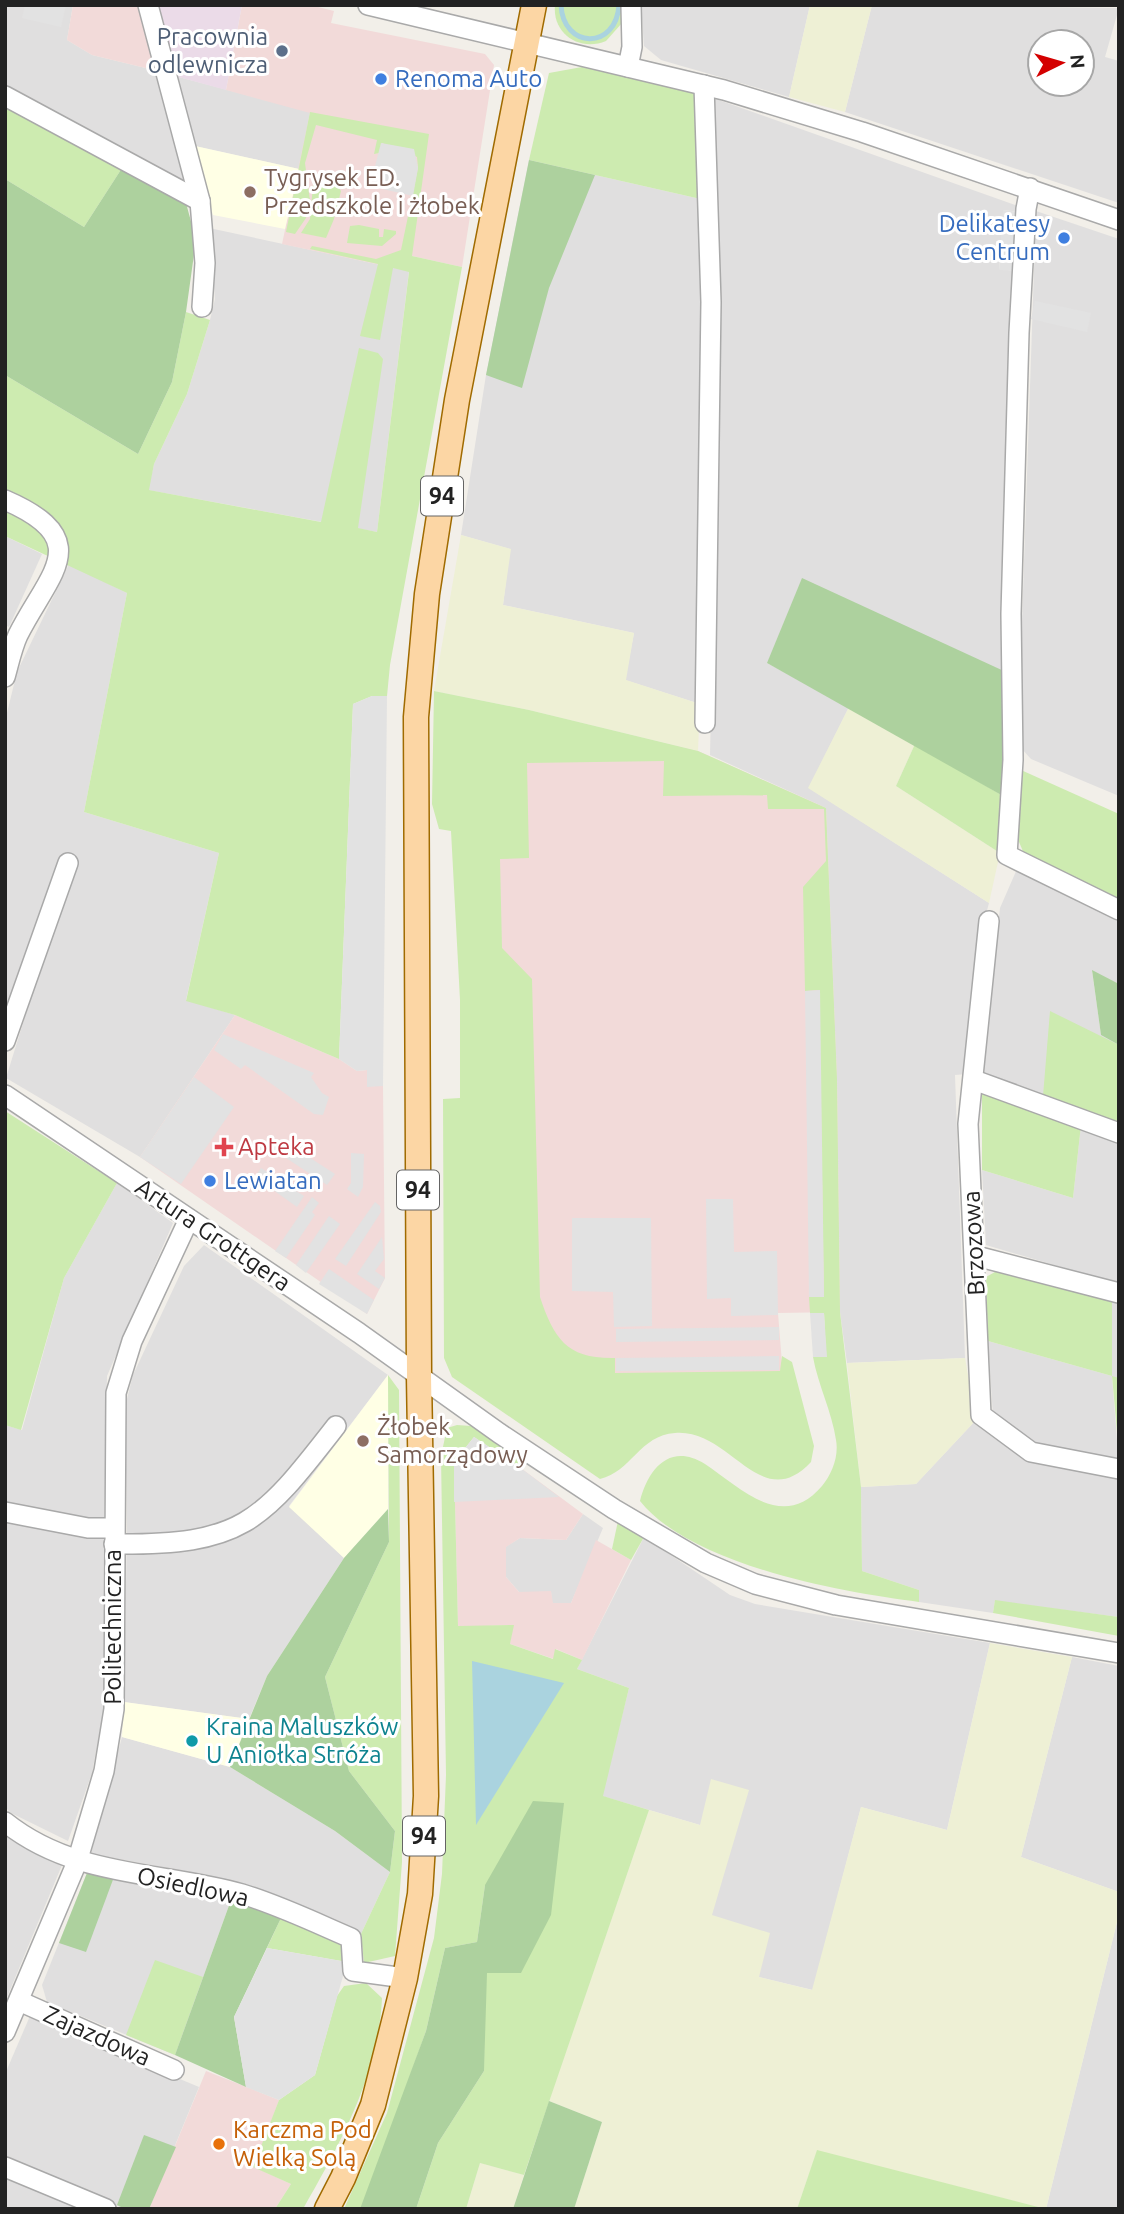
<svg xmlns="http://www.w3.org/2000/svg" width="1124" height="2214" font-family="Ubuntu,sans-serif">
<style>
.residential{fill:#e0dfdf;fill-rule:evenodd}
.commercial{fill:#f2dad9}
.industrial{fill:#ebdbe8}
.education{fill:#ffffe5}
.farmland{fill:#eef0d5}
.grass{fill:#cdebb0}
.forest{fill:#add19e}
.parking{fill:#e2e2e2}
.water{fill:#aad3df}
.lines{fill:none;stroke-linecap:round;stroke-linejoin:round}
.stream{stroke:#aad3df;stroke-width:5}
.minor-casing{stroke:#a9a9a9;stroke-width:22}
.major-casing{stroke:#a06b00;stroke-width:27}
.minor{stroke:#fff;stroke-width:19}
.major{stroke:#fcd6a4;stroke-width:24}
.service-dot{fill:#5c6f8a;stroke:#fff;stroke-width:2.5}
.shop-dot{fill:#3f7fe0;stroke:#fff;stroke-width:2.5}
.education-dot{fill:#8d6e63;stroke:#fff;stroke-width:2.5}
.health-dot{fill:#e0444e;stroke:#fff;stroke-width:2.5}
.culture-dot{fill:#0f9aa8;stroke:#fff;stroke-width:2.5}
.food-dot{fill:#e8710a;stroke:#fff;stroke-width:2.5}
.labels{text-anchor:middle;stroke-width:6;stroke-linejoin:round;paint-order:stroke}
.shield{fill:#fff;stroke:#646464;stroke-width:2}
.shield-label{font-size:23px;font-weight:bold;fill:#222}
.service-label{font-size:24px;fill:#4e5e75;stroke:#fff;text-anchor:end}
.shop-label{font-size:24px;fill:#366cbe;stroke:#fff;text-anchor:start}
.education-label{font-size:24px;fill:#785e54;stroke:#fff;text-anchor:start}
.health-label{font-size:24px;fill:#be3a42;stroke:#fff;text-anchor:start}
.street-label{font-size:24px;fill:#222;stroke:#fff}
.culture-label{font-size:24px;fill:#0d838f;stroke:#fff;text-anchor:start}
.food-label{font-size:24px;fill:#c56008;stroke:#fff;text-anchor:start}
</style>
<rect width="100%" height="100%" fill="#f2efe9"/>
<g class="residential">
<path d="M5,5H73L67,40L92,55L158,71L188,186L5,89Z"/>
<path d="M641,5H810L789,97L661,60L644,46Z"/>
<path d="M872,5L1119,8L1105,57L1119,61V203L845,112ZM1040,42H1082V84H1040Z"/>
<path d="M175,76L310,112L299,169L195,146Z"/>
<path d="M713,98L1021,207V212L1004,210L999,269L1016,271L1006,672L767,663L849,707L809,788L989,903L979,940L968,1074L955,1075L965,1358L847,1363L840,1312L837,1079L826,808L710,755L717,444Z"/>
<path d="M529,160L705,200L700,704L625,680L634,633L503,605L510,549L461,535L486,375Z"/>
<path d="M1036,211L1119,239V796L1031,759L1022,749L1020,681Z"/>
<path d="M209,228L409,271L377,532L148,490L154,464L187,394L210,320L215,299Z"/>
<path d="M5,536L42,554L9,627L5,625Z"/>
<path d="M69,564L127,593L84,812L219,853L186,1000L235,1015L140,1157L6,1078L73,862L5,1019V721L17,672Z"/>
<path d="M1017,869L1119,918V984L1092,971L1101,1035L1119,1045V1123L982,1076L1000,908Z"/>
<path d="M1081,1125L1119,1139V1284L986,1245L982,1170L1073,1198Z"/>
<path d="M117,1183L173,1223L107,1376L104,1545L107,1691L92,1773L68,1841L11,1813L5,1807V1425L22,1430L64,1278Z"/>
<path d="M204,1245L388,1375L289,1506L344,1558L267,1676L249,1719L124,1702L127,1528L125,1407L133,1375L184,1266Z"/>
<path d="M1112,1298L1119,1299V1378L1112,1377L1119,1465L1021,1438L993,1416L988,1341L1112,1376Z"/>
<path d="M976,1420L1012,1451L1119,1478V1617L995,1601L993,1613L919,1602V1590L862,1571L861,1487L916,1484Z"/>
<path d="M583,1514L603,1528L571,1603L552,1604L551,1592H519L506,1577L505,1547L520,1538L566,1540Z"/>
<path d="M644,1537L730,1595L755,1604L990,1643L947,1830L861,1807L813,1990L759,1977L711,1915L700,1825L602,1796L629,1688L577,1669Z"/>
<path d="M1072,1657L1119,1666V1892L1021,1857Z"/>
<path d="M122,1737L230,1767L335,1831L390,1872L361,1934L288,1901L212,1876L91,1854Z"/>
<path d="M5,1833L62,1865L5,2002Z"/>
<path d="M87,1873L231,1900L175,2055L47,2002L42,1985Z"/>
<path d="M1119,1914V2209H1046Z"/>
<path d="M30,2016L199,2087L149,2209H125L5,2160V2074Z"/>
<path d="M5,2178L55,2198L82,2209H5Z"/>
</g>
<g class="commercial">
<path d="M73,5H137L158,71L92,55L67,40Z"/>
<path d="M242,5H310L334,11L331,23L485,54L494,65L462,267L412,256L409,271L282,244L310,113L226,90Z"/>
<path d="M484,702L698,751L826,808L837,1079L840,1312L778,1313L783,1376L596,1379L533,1324L487,984Z"/>
<path d="M235,1015L339,1059L357,1071L367,1070V1086H383L385,1278L367,1314L140,1157Z"/>
<path d="M454,1462L518,1466L583,1514L566,1540L520,1538L506,1547V1577L519,1592L551,1591L553,1603H571L596,1540L631,1560L582,1660L556,1649L554,1659L510,1644L513,1625L458,1627Z"/>
<path d="M206,2071L279,2100L254,2167L291,2184L275,2209H149Z"/>
</g>
<path class="industrial" d="M153,5H242L226,90L175,76Z"/>
<g class="education">
<path d="M195,146L299,169L285,229L213,215Z"/>
<path d="M388,1375V1509L344,1558L289,1507Z"/>
<path d="M124,1702L249,1719L230,1767L122,1737Z"/>
</g>
<g class="farmland">
<path d="M810,5H872L845,112L789,97Z"/>
<path d="M461,535L511,549L503,605L634,633L626,680L700,704L698,751L529,710L434,691Z"/>
<path d="M849,707L915,744L896,786L1000,853L989,903L808,788Z"/>
<path d="M965,1358L976,1420L916,1484L861,1487L847,1363Z"/>
<path d="M990,1643L1072,1657L1021,1857L1119,1892V1914L1046,2209L817,2151L797,2209H574L602,2122L549,2101L649,1810L700,1825L711,1779L749,1790L712,1915L770,1933L759,1977L812,1990L861,1807L947,1830Z"/>
<path d="M480,2163L524,2175L513,2209H466Z"/>
</g>
<g class="grass">
<path d="M555,5H622V23L606,41C580,52 552,34 555,5Z"/>
<path d="M582,67L700,94L705,200L529,160L549,73Z"/>
<path d="M5,100L124,165L84,227L5,179Z"/>
<path d="M310,112L429,134L412,256L462,267L390,665L387,696H372L353,704L339,1059L235,1015L186,1001L219,853L84,812L127,593L5,536V375L138,454L172,382L186,312L210,320L187,394L154,464L149,490L321,522L359,348L378,353L383,359L358,528L377,532L409,272L393,268L380,340L360,336L378,264L310,249L312,246L376,259L401,250L418,168L417,157L382,143L379,153L374,154L377,140L316,125L305,163L310,201L306,218L295,234L286,232Z"/>
<path d="M325,177H331L341,191L334,219L326,238L301,233L310,219L313,185L323,183Z"/>
<path d="M359,225L379,229V237H383L384,229L396,231V234L382,246L347,243L350,226Z"/>
<path d="M434,691L529,710L698,751L826,808L837,1079L840,1312L861,1487L862,1571L919,1590V1602C840,1592 691,1565 640,1501C648,1469 670,1442 705,1464C740,1487 782,1533 822,1486C832,1474 839,1456 836,1440C832,1412 818,1385 813,1357L826,1356L824,1313H810L809,1297H824L819,990L805,991L803,887L826,861L824,809H768L767,795L663,796L664,761L527,763L529,858L500,859L502,948L532,979L540,1297C554,1339 567,1359 615,1358V1373L780,1371L782,1356L792,1362L814,1446L811,1462C760,1516 731,1428 675,1433C640,1435 631,1472 600,1479L452,1377L444,1358L443,1099L460,1098V1000L451,831L439,829L432,804Z"/>
<path d="M915,744L1003,796L1000,853L896,786Z"/>
<path d="M1021,770L1119,814V904L1025,856L1016,835Z"/>
<path d="M1050,1011L1119,1045V1123L1043,1096Z"/>
<path d="M982,1088L1081,1125L1073,1198L982,1170Z"/>
<path d="M5,1111L117,1183L64,1278L21,1430L5,1425Z"/>
<path d="M1002,1268L1112,1298V1376L1119,1378V1454L1112,1376L988,1341L986,1277Z"/>
<path d="M388,1375L399,1390L402,1862L395,1956L364,1963L361,1934L390,1872L395,1831L349,1771L325,1677L389,1542Z"/>
<path d="M457,1425L471,1426L523,1457L518,1466L474,1437L454,1462L458,1626L514,1625L510,1644L553,1659L555,1649L582,1660L577,1669L629,1688L603,1796L649,1810L524,2175L480,2163L466,2209H416L438,2143L484,2071L485,1885L477,1942L445,1948L426,2031L368,2194L360,2209H344L387,2113L434,1938L442,1874L446,1775L441,1456L447,1428Z"/>
<path d="M618,1521L644,1537L631,1560L612,1549Z"/>
<path d="M995,1600L1119,1617V1636L993,1613Z"/>
<path d="M281,1918L340,1941L348,1956L347,1962L267,1948Z"/>
<path d="M155,1960L203,1977L175,2055L126,2035Z"/>
<path d="M366,1983L382,1998C379,2074 340,2144 303,2209H275L291,2184L253,2167L279,2100L315,2075L337,1996L344,1986Z"/>
<path d="M817,2150L1046,2209H797Z"/>
</g>
<g class="forest">
<path d="M529,160L595,175L549,288L522,388L486,375Z"/>
<path d="M124,165L186,203L196,240L186,312L172,382L138,454L5,375V179L84,227Z"/>
<path d="M802,578L1006,672L1003,796L767,663Z"/>
<path d="M1092,970L1119,984V1045L1101,1035Z"/>
<path d="M388,1509L389,1542L325,1677L349,1771L395,1831L390,1872L335,1831L230,1767L267,1676L344,1558Z"/>
<path d="M533,1801L564,1803L551,1915L521,1973H487L484,2071L438,2143L416,2209H360L426,2031L445,1948L477,1942L485,1885Z"/>
<path d="M87,1873L114,1877L86,1952L59,1943Z"/>
<path d="M231,1900L281,1918L234,2017L246,2087L175,2055Z"/>
<path d="M549,2101L602,2122L574,2209H513Z"/>
<path d="M144,2135L176,2147L149,2209H125L117,2205Z"/>
</g>
<g class="parking">
<path d="M25,5H66L61,27L22,18Z"/>
<path d="M381,143L414,149L418,168L413,196L374,187L373,174Z"/>
<path d="M1003,210L1021,212L1016,271L999,270Z"/>
<path d="M1035,301L1091,313L1087,332L1031,319Z"/>
<path d="M372,696H387L383,1086L367,1087V1070L357,1071L339,1059L353,704Z"/>
<path d="M820,990L824,1297H809L805,991Z"/>
<path d="M223,1034L314,1073L311,1077L322,1093L329,1097L323,1115L314,1114L245,1065L241,1069L214,1050Z"/>
<path d="M194,1077L234,1107L181,1184L140,1157Z"/>
<path d="M281,1139L335,1174L327,1185L274,1150Z"/>
<path d="M351,1153L364,1154L363,1187L358,1197L347,1189L351,1183Z"/>
<path d="M261,1168L304,1196L297,1207L255,1177Z"/>
<path d="M312,1197L319,1203L312,1212L315,1215L286,1258L275,1251Z"/>
<path d="M706,1199H733L734,1252L777,1251L778,1315L731,1316V1298L707,1299Z"/>
<path d="M375,1202L380,1206L381,1212L346,1266L335,1259Z"/>
<path d="M329,1216L340,1224L306,1273L296,1265Z"/>
<path d="M572,1218H651L652,1326L614,1327L613,1292L572,1291Z"/>
<path d="M382,1237L384,1259L375,1271L385,1278L379,1289L357,1274Z"/>
<path d="M329,1269L374,1300L367,1314L319,1284Z"/>
<path d="M810,1313H824L827,1357H813Z"/>
<path d="M779,1327V1340L616,1342V1329Z"/>
<path d="M779,1356V1370L616,1371V1358Z"/>
<path d="M474,1437L518,1466L559,1497L454,1502V1462Z"/>
<path d="M267,1948L347,1962L315,2075L279,2100L246,2087L234,2017Z"/>
</g>
<path class="water" d="M472,1661L564,1683L476,1825Z"/>
<g class="lines">
<path class="stream" d="M561,5C563,49 616,51 619,5"/>
<g class="minor-casing">
<g id="minor">
<path d="M148,5L200,201L205,263L202,307"/>
<path d="M368,5L724,90L862,132L1119,220"/>
<path d="M628,67L632,47L631,5"/>
<path d="M704,85L711,302L705,723"/>
<path d="M5,96L200,201"/>
<path d="M1030,188L1026,209L1019,333L1011,614L1013,760L1007,855L1119,910"/>
<path d="M5,500C97,540 49,573 18,635C12,648 9,663 5,677"/>
<path d="M989,921L968,1124L981,1415L1031,1452L1119,1469"/>
<path d="M5,1041L68,863"/>
<path d="M974,1080L1119,1133"/>
<path d="M5,1095L359,1333L499,1433L614,1509L706,1563L755,1584L836,1605L1119,1653"/>
<path d="M976,1256L1119,1293"/>
<path d="M5,1512L88,1528H114"/>
<path d="M114,1544C242,1545 260,1524 336,1426"/>
<path d="M5,1822C75,1878 161,1871 242,1894C279,1905 316,1923 351,1938L353,1971L405,1978"/>
<path d="M19,2001L174,2070"/>
<path d="M5,2032L77,1862L104,1771L114,1709L116,1393L132,1341L189,1219"/>
<path d="M5,2167L106,2209"/>
</g>
</g>
<g class="major-casing">
<path id="major" d="M327,2209L343,2178L373,2105L405,1978L420,1894L426,1796L419,1376L416,717L427,594L457,400L534,5"/>
</g>
<use href="#minor" class="minor"/>
<use href="#major" class="major"/>
</g>
<circle class="service-dot" cx="282" cy="51" r="7"/>
<g class="shop-dot">
<circle cx="381" cy="79" r="7"/>
<circle cx="1064" cy="238" r="7"/>
<circle cx="210" cy="1181" r="7"/>
</g>
<g class="education-dot">
<circle cx="250" cy="192" r="7"/>
<circle cx="363" cy="1441" r="7"/>
</g>
<path class="health-dot" d="M220.5 1136.5h7v7h7v7h-7v7h-7v-7h-7v-7h7z"/>
<circle class="culture-dot" cx="192" cy="1741" r="7"/>
<circle class="food-dot" cx="219" cy="2144" r="7"/>
<g class="labels">
<g class="shield">
<rect x="421" y="476.5" width="42" height="39" rx="5"/>
<rect x="397" y="1170.5" width="42" height="39" rx="5"/>
<rect x="403" y="1816.5" width="42" height="39" rx="5"/>
</g>
<g class="shield-label">
<text x="442" y="504">94</text>
<text x="418" y="1198">94</text>
<text x="424" y="1844">94</text>
</g>
<g class="service-label">
<text x="268" y="45">Pracownia<tspan x="268" dy="28">odlewnicza</tspan></text>
</g>
<g class="shop-label">
<text x="395" y="87">Renoma Auto</text>
<text x="1050" y="232" text-anchor="end">Delikatesy<tspan x="1050" dy="28">Centrum</tspan></text>
<text x="224" y="1189">Lewiatan</text>
</g>
<g class="education-label">
<text x="264" y="186">Tygrysek ED.<tspan x="264" dy="28">Przedszkole i żłobek</tspan></text>
<text x="377" y="1435">Żłobek<tspan x="377" dy="28">Samorządowy</tspan></text>
</g>
<g class="health-label">
<text x="238" y="1155">Apteka</text>
</g>
<g class="street-label">
<text transform="translate(213 1235) rotate(34)" y="8">Artura Grottgera</text>
<text transform="translate(974 1243) rotate(-93)" y="8">Brzozowa</text>
<text transform="translate(113 1627) rotate(-90)" y="8">Politechniczna</text>
<text transform="translate(193 1887) rotate(12)" y="8">Osiedlowa</text>
<text transform="translate(97 2036) rotate(24)" y="8">Zajazdowa</text>
</g>
<g class="culture-label">
<text x="206" y="1735">Kraina Maluszków<tspan x="206" dy="28">U Aniołka Stróża</tspan></text>
</g>
<g class="food-label">
<text x="233" y="2138">Karczma Pod<tspan x="233" dy="28">Wielką Solą</tspan></text>
</g>
</g>
<rect width="1124" height="2214" fill="none" stroke="#222222" stroke-width="14"/>
<g transform="translate(1061 63) rotate(85)"><circle r="33" fill="#ffffff" stroke="#a7a7a7" stroke-width="2"/>
<path d="M0-5L12 26L0 18L-12 26Z" fill="#d40000"/>
<text y="-10" font-size="19" font-weight="bold" text-anchor="middle" fill="#222222">N</text>
</g>
</svg>
